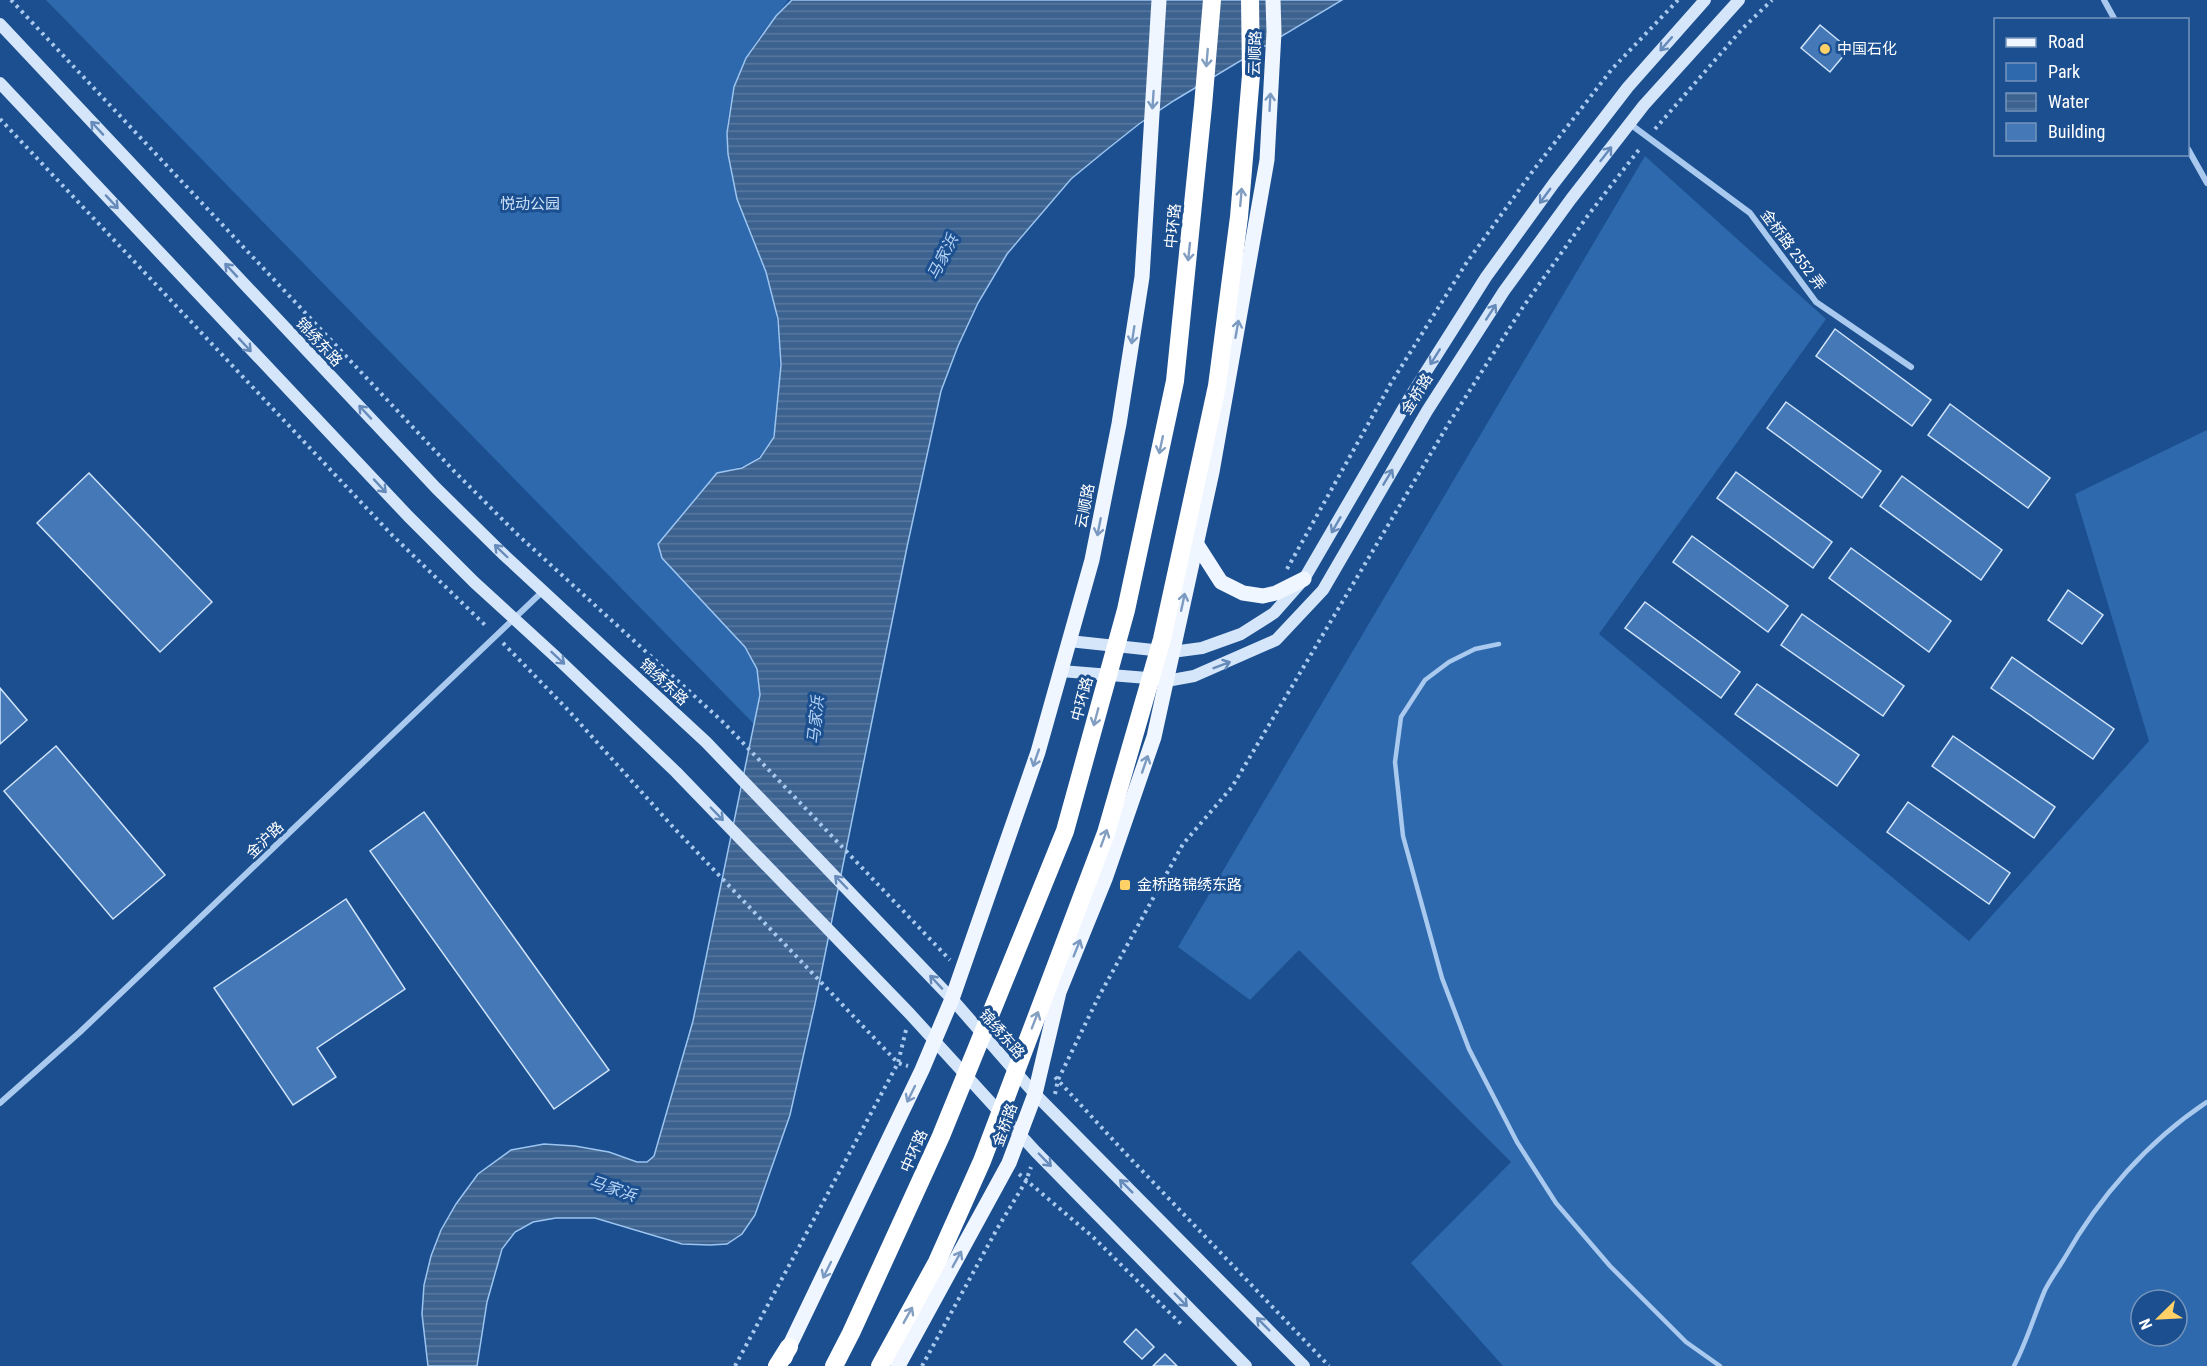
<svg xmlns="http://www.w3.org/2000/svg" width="2207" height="1366" font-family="'Roboto Condensed','Noto Sans SC',sans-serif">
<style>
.green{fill:#2e69ad;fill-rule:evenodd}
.water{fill:url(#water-rules);stroke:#9cc4f0;stroke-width:1.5}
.building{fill:#4478b7;stroke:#cfe3fa;stroke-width:1.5}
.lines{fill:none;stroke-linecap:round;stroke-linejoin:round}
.path{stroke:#a9c9ee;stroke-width:4;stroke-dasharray:3 4.5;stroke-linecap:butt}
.lane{stroke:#a9c9ee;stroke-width:4.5}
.street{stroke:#a9c9ee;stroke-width:6}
.secondary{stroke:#d6e6fa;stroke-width:12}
.primary{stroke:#f0f6ff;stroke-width:15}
.highway{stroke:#fff;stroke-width:18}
.oneway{stroke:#668bba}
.oneway2{stroke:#829ec1}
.oneway3{stroke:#7b9ac1}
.poi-dot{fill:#ffd166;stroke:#1b4f8f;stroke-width:2}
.labels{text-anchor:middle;stroke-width:6;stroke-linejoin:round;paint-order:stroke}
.poi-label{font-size:15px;fill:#fff;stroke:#1b4f8f;text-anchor:start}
.street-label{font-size:15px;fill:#fff;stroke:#1b4f8f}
.park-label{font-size:15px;fill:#cfe3fa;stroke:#1b4f8f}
.water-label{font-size:16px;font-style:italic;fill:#b5d3f5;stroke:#1b4f8f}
</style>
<defs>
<pattern id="water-rules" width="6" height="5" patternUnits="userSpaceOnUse" patternTransform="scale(1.5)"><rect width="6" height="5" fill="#3c6290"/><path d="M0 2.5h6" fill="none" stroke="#597aa1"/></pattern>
</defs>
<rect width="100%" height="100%" fill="#1b4f8f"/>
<g class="green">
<path d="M46,0H788C775,19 755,38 746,59C736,81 727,110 727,134C726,185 752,226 767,273C779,313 781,353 779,395C776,446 769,462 717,473L662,558L745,647L757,669L760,695L755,725Z"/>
<path d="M1645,156L1826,319L1599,634L1969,941L2149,741L2075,494L2207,430V1366H1503L1411,1263L1511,1162L1299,950L1250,1000L1178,947ZM2141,1300H2177V1336H2141Z"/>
</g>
<path class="water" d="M792,0H1342L1175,100L1139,124L1105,151L1071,179L1007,254L978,303L958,346L941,391L907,547L815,1004L790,1115L755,1215L742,1234L727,1244L710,1245L682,1244L595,1218H556L533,1222L515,1232L502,1249L487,1302L477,1366H428L422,1314L424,1285L431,1256L441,1230L456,1204L478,1174L511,1150L544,1144L575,1146L609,1152L637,1162H647L654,1156L693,1021L760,695L757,669L745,647L662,558L658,544L717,473L742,468L760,458L774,437L781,365L778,319L766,272L737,199L728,154L727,133L734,87L746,58L776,16Z"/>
<g class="building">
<path d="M1820,25L1849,49L1830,72L1801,48Z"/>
<path d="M1835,329L1931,400L1912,426L1816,356Z"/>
<path d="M1786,402L1881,471L1862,498L1767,428Z"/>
<path d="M1950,404L2050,478L2028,508L1928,435Z"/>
<path d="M1736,472L1832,542L1813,568L1717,498Z"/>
<path d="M89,473L212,602L160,652L37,523Z"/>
<path d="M1902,476L2002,550L1981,580L1880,506Z"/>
<path d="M1692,536L1788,606L1768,632L1673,562Z"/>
<path d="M1851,548L1951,621L1929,652L1829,578Z"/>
<path d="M2068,590L2103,615L2082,644L2048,620Z"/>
<path d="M1645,602L1740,672L1721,698L1625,628Z"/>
<path d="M1802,614L1904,686L1883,716L1781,645Z"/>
<path d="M2012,657L2114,729L2093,759L1991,688Z"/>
<path d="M1757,684L1859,755L1837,786L1735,714Z"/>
<path d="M0,688L27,720L0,744Z"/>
<path d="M1953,736L2055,807L2034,838L1932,766Z"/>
<path d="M56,746L165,875L113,919L4,791Z"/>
<path d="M1908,802L2010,873L1989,904L1887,832Z"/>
<path d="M424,812L609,1070L554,1109L370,851Z"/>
<path d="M346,899L405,989L317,1048L336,1077L293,1105L214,988Z"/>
<path d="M1136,1329L1154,1347L1142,1359L1124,1342Z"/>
<path d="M1165,1354L1177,1366H1153Z"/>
</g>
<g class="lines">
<g class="path">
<path d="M11,0L454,471L518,535L724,723L950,960"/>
<path d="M0,119L390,533L487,627"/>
<path d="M1655,129L1743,28L1772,0"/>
<path d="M1287,569L1391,383L1467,262L1535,168L1612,69L1678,0"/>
<path d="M503,643L568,710L673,827L898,1063L908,1066"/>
<path d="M1055,1077L1128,1156L1329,1366"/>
<path d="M1055,1094L1058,1080L1098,998L1183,844L1232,787L1449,423L1523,307L1589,214L1641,147"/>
<path d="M1019,1174L1093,1237L1181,1324"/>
<path d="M735,1366L898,1063L906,1030"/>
<path d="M922,1366L997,1229L1026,1181L1031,1167"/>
</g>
<g class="lane">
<path d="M1499,644L1475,649L1449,662L1425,680L1401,717L1395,762L1403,836L1442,978L1469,1049L1517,1142L1556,1203L1610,1266L1686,1342L1720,1366"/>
<path d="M2014,1366C2027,1341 2034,1316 2045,1290C2050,1280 2058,1269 2064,1259C2099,1197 2148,1141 2207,1102"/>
</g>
<g class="street">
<path d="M2104,0L2115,20"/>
<path d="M1630,124L1750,213L1816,302L1911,367"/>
<path d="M2188,149L2207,183"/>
<path d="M0,1103L80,1032L543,591"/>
</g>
<g class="secondary">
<path d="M0,24L436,488L502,553L706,742L952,999L1035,1094L1304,1366"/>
<path d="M0,83L408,516L474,582L556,657L676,772L910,1014L1036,1152L1246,1366"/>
<path d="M1069,641L1172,652L1202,648L1241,634L1274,613L1304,579L1410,397L1486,277L1554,183L1628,87L1705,0"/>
<path d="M1061,671L1172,680L1194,676L1276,640L1323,590L1427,411L1504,291L1571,199L1644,105L1739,0"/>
</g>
<g class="primary">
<path d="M1196,543L1221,582L1243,593L1263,596L1276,593L1304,579"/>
<path d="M785,1358L789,1347L922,1070L952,999L1038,752L1092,560L1119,424L1142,277L1159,0"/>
<path d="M898,1366L1009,1163L1035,1094L1059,992L1105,879L1154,737L1212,472L1267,160L1274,32L1273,0"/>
</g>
<g class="highway">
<path d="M777,1366L789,1347"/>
<path d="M834,1366L851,1333L941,1136L1065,831L1126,610L1175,381L1203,106L1212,0"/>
<path d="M880,1366L937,1262L982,1161L1106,833L1162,639L1217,386L1239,217L1251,75L1250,0"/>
</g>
</g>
<defs><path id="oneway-shaft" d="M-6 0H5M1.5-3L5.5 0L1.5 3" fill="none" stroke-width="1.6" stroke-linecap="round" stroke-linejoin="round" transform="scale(1.5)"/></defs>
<g class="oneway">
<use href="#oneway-shaft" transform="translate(1666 44) rotate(131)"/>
<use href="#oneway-shaft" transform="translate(97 128) rotate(-133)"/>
<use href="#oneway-shaft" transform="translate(1606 154) rotate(-52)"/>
<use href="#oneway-shaft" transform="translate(1545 196) rotate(126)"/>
<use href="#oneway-shaft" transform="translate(112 202) rotate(47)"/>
<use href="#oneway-shaft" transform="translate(231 270) rotate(-133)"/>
<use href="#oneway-shaft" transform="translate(1491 312) rotate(-57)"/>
<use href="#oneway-shaft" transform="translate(245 345) rotate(47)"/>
<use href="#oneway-shaft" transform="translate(1435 357) rotate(122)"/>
<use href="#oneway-shaft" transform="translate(365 412) rotate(-133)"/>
<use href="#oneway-shaft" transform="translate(1388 477) rotate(-59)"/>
<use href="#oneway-shaft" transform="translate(380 486) rotate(47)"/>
<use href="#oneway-shaft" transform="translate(1336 525) rotate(120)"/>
<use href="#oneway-shaft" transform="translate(501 551) rotate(-136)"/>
<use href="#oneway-shaft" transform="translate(558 658) rotate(43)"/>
<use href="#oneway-shaft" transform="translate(1222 665) rotate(-21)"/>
<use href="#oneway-shaft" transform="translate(717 814) rotate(46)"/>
<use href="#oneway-shaft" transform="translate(841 882) rotate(-134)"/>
<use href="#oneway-shaft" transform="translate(936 982) rotate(-133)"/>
<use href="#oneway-shaft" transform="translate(1045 1160) rotate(46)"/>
<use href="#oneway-shaft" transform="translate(1126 1186) rotate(-135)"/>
<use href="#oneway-shaft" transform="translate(1181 1300) rotate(46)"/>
<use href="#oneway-shaft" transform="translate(1263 1324) rotate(-135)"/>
</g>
<g class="oneway2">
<use href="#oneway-shaft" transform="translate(1207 58) rotate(95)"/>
<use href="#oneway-shaft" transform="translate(1241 197) rotate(-85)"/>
<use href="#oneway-shaft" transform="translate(1189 252) rotate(96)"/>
<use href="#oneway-shaft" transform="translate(1161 445) rotate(102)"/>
<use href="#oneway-shaft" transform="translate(1096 717) rotate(105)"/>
<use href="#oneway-shaft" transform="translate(1104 838) rotate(-70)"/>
<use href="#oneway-shaft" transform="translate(1035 1020) rotate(-69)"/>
<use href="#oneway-shaft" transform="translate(908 1315) rotate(-61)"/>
</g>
<g class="oneway3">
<use href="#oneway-shaft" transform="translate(1153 100) rotate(94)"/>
<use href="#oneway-shaft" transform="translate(1270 102) rotate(-87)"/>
<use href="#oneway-shaft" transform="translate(1237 329) rotate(-80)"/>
<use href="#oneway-shaft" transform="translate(1133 335) rotate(99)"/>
<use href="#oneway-shaft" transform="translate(1099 527) rotate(101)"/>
<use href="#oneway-shaft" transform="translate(1183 602) rotate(-78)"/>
<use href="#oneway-shaft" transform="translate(1036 758) rotate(109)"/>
<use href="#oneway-shaft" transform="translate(1145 764) rotate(-71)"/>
<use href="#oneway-shaft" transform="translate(1077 948) rotate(-68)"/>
<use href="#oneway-shaft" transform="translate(911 1094) rotate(116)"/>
<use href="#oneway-shaft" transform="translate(957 1259) rotate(-61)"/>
<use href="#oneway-shaft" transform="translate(827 1270) rotate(116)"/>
</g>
<g class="poi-dot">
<circle cx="1825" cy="49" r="6"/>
<rect x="1119" y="879" width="12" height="12" rx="3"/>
</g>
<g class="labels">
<g class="poi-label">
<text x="1837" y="54">中国石化</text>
<text x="1137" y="890">金桥路锦绣东路</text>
</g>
<g class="street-label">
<text transform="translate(1255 53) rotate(-88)" y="5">云顺路</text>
<text transform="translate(1173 226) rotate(-84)" y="5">中环路</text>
<text transform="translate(1793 250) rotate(53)" y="5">金桥路 2552 弄</text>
<text transform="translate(319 342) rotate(47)" y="5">锦绣东路</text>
<text transform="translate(1417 394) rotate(-58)" y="5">金桥路</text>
<text transform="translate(1085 506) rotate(-79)" y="5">云顺路</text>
<text transform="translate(664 682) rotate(43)" y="5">锦绣东路</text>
<text transform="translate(1082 699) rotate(-75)" y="5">中环路</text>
<text transform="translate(265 840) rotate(-44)" y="5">金沪路</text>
<text transform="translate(1002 1034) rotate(49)" y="5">锦绣东路</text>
<text transform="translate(1005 1125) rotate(-70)" y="5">金桥路</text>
<text transform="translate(914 1151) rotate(-66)" y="5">中环路</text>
</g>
<g class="park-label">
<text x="530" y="209">悦动公园</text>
</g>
<g class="water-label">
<text transform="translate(942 257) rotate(-63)" y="6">马家浜</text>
<text transform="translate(815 720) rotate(-84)" y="6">马家浜</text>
<text transform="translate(613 1188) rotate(19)" y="6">马家浜</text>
</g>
</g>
<rect x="1994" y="18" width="195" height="138" fill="#1b4f8f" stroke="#7695bc" stroke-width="1.5"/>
<rect x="2006" y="38" width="30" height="9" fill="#f0f6ff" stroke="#7695bc" stroke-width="1.5"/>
<text x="2048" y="48" font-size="18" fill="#ffffff">Road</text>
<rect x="2006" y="63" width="30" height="18" fill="#2e69ad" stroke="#7695bc" stroke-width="1.5"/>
<text x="2048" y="78" font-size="18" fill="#ffffff">Park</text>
<rect x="2006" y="93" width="30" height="18" fill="url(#water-rules)" stroke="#7695bc" stroke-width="1.5"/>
<text x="2048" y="108" font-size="18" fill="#ffffff">Water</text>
<rect x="2006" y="123" width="30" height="18" fill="#4478b7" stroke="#7695bc" stroke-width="1.5"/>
<text x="2048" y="138" font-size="18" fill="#ffffff">Building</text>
<g transform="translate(2159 1318) rotate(246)"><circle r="28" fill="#1b4f8f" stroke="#7695bc" stroke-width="1.5"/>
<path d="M0-4.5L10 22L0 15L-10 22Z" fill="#ffd166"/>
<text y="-9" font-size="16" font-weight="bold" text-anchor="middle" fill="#ffffff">N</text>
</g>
</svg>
